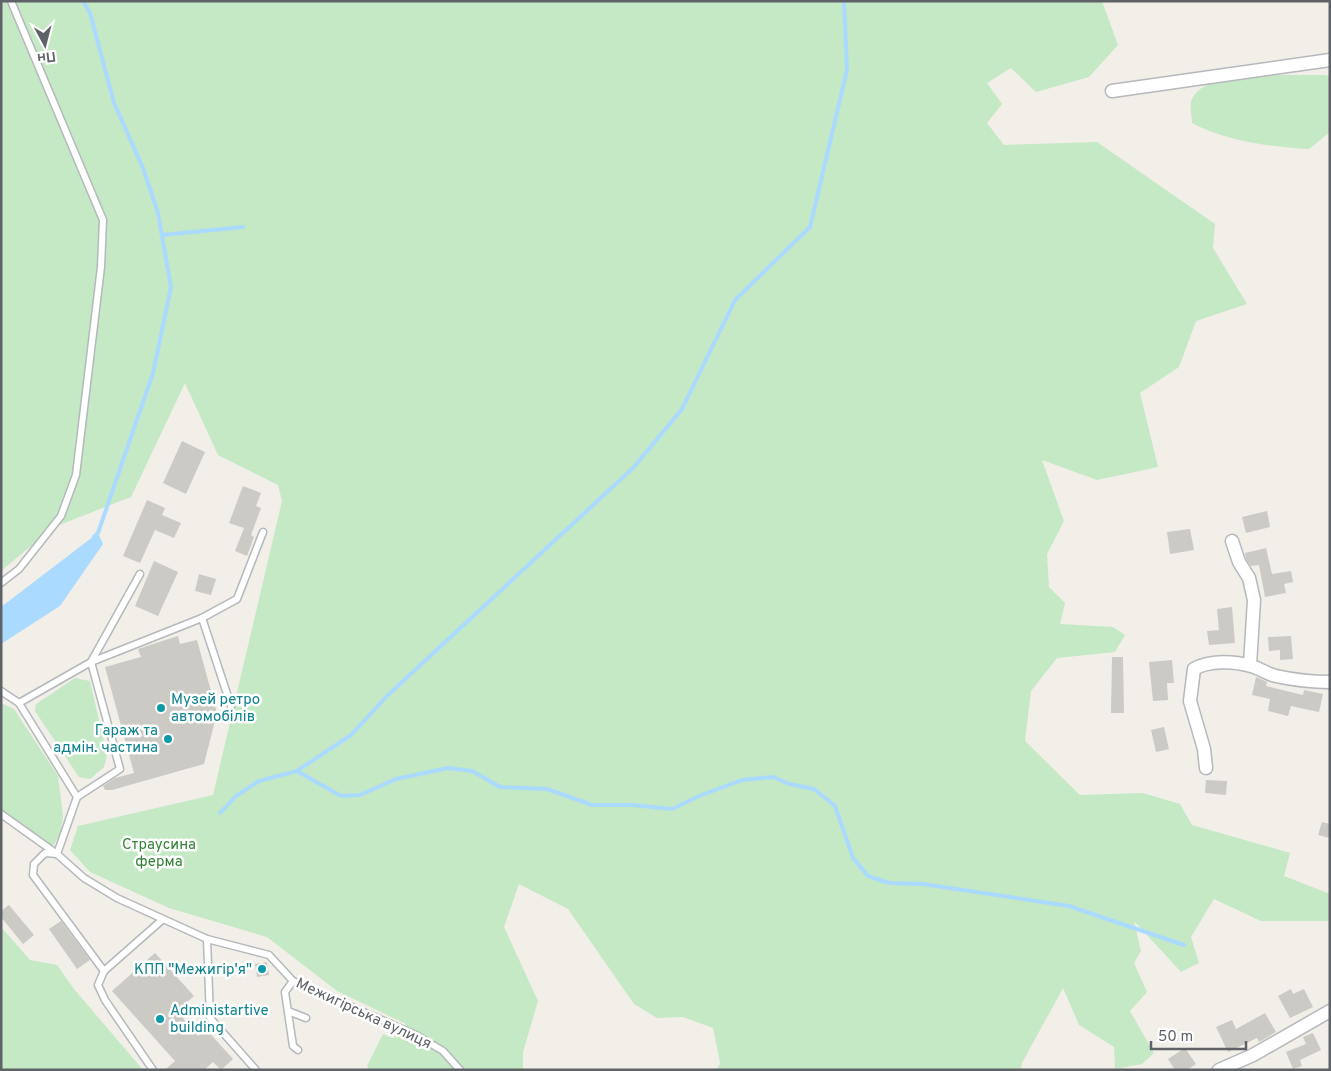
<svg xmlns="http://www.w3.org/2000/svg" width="1331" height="1071" font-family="Overpass,sans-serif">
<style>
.green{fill:#c5e8c5}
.water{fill:#aadaff}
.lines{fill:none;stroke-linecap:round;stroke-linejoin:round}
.stream{stroke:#aadaff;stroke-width:4}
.building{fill:#cccac5}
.service-casing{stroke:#b5b8bc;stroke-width:9}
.minor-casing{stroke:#b5b8bc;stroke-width:15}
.service{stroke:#fff;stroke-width:6}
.minor{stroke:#fff;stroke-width:12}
.culture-dot{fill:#0f9aa8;stroke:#fff;stroke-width:2}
.labels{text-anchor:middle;stroke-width:5;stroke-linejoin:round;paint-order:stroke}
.culture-label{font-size:15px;fill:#0d838f;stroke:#fff;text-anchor:start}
.park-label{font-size:15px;fill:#348238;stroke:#fff}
.street-label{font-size:15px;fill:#5f6368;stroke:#fff}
</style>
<rect width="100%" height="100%" fill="#f1efe8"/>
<g class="green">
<path d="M1,1H1102L1118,45L1089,77L1036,92L1011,68L987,83L1002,104L987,123L1004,145L1097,142L1215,224L1213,248L1247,304L1196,321L1179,367L1140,393L1158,467L1097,480L1042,460L1064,521L1047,554L1049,587L1065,603L1060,624L1113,627L1125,635L1115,652L1057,658L1031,691L1025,741L1080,795L1143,793L1180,804L1192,825L1290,853L1284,876L1330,894V921H1261L1214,899L1191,937L1199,963L1181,972L1134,921L1141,951L1134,963L1147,992L1130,1011L1154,1053L1142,1064L1115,1069L1114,1047L1079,1025L1063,988L1022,1063L1021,1070H717L720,1063L713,1028L683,1017L657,1018L634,1004L568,909L519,884L504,927L538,1001L523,1052V1070H464L458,1063L456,1070H370L367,1066L383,1034L393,1038L406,1024L337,991L267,937L169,908L90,872L70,850L78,826L213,795L282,501L278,485L218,455L185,383L131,497L54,527L1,571Z"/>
<path d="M1276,75H1326L1330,77V132L1309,149C1267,146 1229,142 1192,123C1192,116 1189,105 1192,99C1203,75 1253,76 1276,75Z"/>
<path d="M75,678L90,681L107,755L104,767L90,779L79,777L35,711L36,704Z"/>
<path d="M1,703L14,709L58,776L63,816L61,831L54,845C35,845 15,822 1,810Z"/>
<path d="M1,927L30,960L57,965L74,989L143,1070H1Z"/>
</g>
<path class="water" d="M98,533L103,544L60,606L1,644V607Z"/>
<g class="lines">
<g class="stream">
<path d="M83,1L90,13L114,103L143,168L158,213L171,287L153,373L98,533L94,537"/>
<path d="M162,235L243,227"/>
<path d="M297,771L341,796L360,795L396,779L448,768L472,771L500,787L547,789L592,805H632L672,809L699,796L742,780L773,777L789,784L814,789L835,806L853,858L868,876L889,883L923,884L1069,906L1184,945"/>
<path d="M220,813L236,796L259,781L297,771L351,735L388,695L633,468L682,409L735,300L810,227L847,70L844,1"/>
</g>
</g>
<g class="building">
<path d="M182,441L205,452L186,494L163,483Z"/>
<path d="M243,486L261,493L256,506L261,508L251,535L254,537L247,556L235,551L244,528L229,523Z"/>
<path d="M147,500L165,508L162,515L181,523L174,538L155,530L140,563L123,556Z"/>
<path d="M1267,511L1270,527L1246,533L1242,517Z"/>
<path d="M1190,529L1194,550L1170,554L1167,532Z"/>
<path d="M1266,548L1272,574L1291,571L1293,582L1284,584L1286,593L1265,597L1259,565L1251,566L1246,559L1245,553Z"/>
<path d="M154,561L178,572L158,616L135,606Z"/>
<path d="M199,574L216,579L211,595L195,591Z"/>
<path d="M1232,607L1235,643L1209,645L1207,631L1219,630L1217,609Z"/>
<path d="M178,636L180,644L197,640L217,713L204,764L112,790H105L103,786L115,778L134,773L105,667L141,657L138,649Z"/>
<path d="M1291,636L1293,659L1280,660V650L1269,651L1268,637Z"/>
<path d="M1112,657H1123L1124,713H1111Z"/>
<path d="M1172,660L1174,683H1167L1168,700L1153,701L1149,662Z"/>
<path d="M1256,677L1267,682L1266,686L1303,695L1304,690L1323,694L1319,712L1291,706L1288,716L1268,711L1270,699L1252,695Z"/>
<path d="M1164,727L1169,749L1156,752L1151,730Z"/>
<path d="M1206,780L1227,781L1226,795L1205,793Z"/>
<path d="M1322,822L1330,824V838L1318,835Z"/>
<path d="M9,905L34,935L23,944L1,917V911Z"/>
<path d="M61,921L90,960L77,969L49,929Z"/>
<path d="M155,953L194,996L177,1011L198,1036L206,1029L233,1059L221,1070L213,1062L204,1070H165L175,1061L112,991Z"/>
<path d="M267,962L269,975L257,977L255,964Z"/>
<path d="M1291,989L1293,994L1304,989L1313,1007L1290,1018L1278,996Z"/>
<path d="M1265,1013L1276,1032L1259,1042L1257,1038L1228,1052L1216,1027L1232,1020L1236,1029Z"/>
<path d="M1313,1033L1321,1050L1300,1060L1302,1066L1293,1069L1286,1052L1306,1044L1303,1037Z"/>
<path d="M1185,1048L1196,1064L1187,1070H1175L1168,1059Z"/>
</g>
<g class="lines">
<g class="service-casing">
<g id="service">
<path d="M1,583L19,569L61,516L76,475L101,267L103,220L11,1"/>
<path d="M202,618L231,706"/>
<path d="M1,691L19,703L77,797L57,854L84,878L117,898L207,939L269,955L293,981L418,1036L443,1051L460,1070"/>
<path d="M19,703L91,662L140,574"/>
<path d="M77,797L120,769L91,662L202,618L237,599L263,532"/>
<path d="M1,814L57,854"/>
<path d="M57,854L45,853L34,864L33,875L104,971L98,985L105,1000L153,1070"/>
<path d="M207,939L210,1018L256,1070"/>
<path d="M104,971L162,920"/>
<path d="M293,981L285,992L293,1046L298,1050"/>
<path d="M288,1011L306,1018"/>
</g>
</g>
<g class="minor-casing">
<g id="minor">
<path d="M1112,91L1330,60"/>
<path d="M1232,541L1239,562L1249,578L1254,600L1250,665"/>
<path d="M1206,768L1204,749L1190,701L1194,669C1209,660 1234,661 1251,666C1259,668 1267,674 1276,676C1294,680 1311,682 1330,682"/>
<path d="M1219,1070L1253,1055L1330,1011"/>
</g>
</g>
<use href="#service" class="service"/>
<use href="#minor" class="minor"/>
</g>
<g class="culture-dot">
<circle cx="161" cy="708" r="5"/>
<circle cx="168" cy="739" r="5"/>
<circle cx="262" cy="969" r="5"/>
<circle cx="160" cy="1019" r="5"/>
</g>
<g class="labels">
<g class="culture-label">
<text x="171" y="704">Музей ретро<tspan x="171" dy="17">автомобілів</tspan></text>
<text x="158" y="735" text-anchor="end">Гараж та<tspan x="158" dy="17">адмін. частина</tspan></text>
<text x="252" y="974" text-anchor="end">КПП "Межигір'я"</text>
<text x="170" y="1015">Administartive<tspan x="170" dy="17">building</tspan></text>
</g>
<g class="park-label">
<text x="159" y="849">Страусина<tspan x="159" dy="17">ферма</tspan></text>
</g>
<g class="street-label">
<text transform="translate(364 1013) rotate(25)" y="5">Межигірська вулиця</text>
</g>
</g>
<rect width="1331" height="1071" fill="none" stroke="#5f6368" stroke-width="5"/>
<g transform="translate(45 45) rotate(173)" stroke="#ffffff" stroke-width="4" paint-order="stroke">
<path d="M0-4L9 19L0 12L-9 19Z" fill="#5f6368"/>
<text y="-8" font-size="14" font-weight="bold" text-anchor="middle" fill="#5f6368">Пн</text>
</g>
<path d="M1151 1041v8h95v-8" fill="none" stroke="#5f6368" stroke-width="2.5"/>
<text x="1158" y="1041" font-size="15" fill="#5f6368" stroke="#ffffff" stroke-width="4" paint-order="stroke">50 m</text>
</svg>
